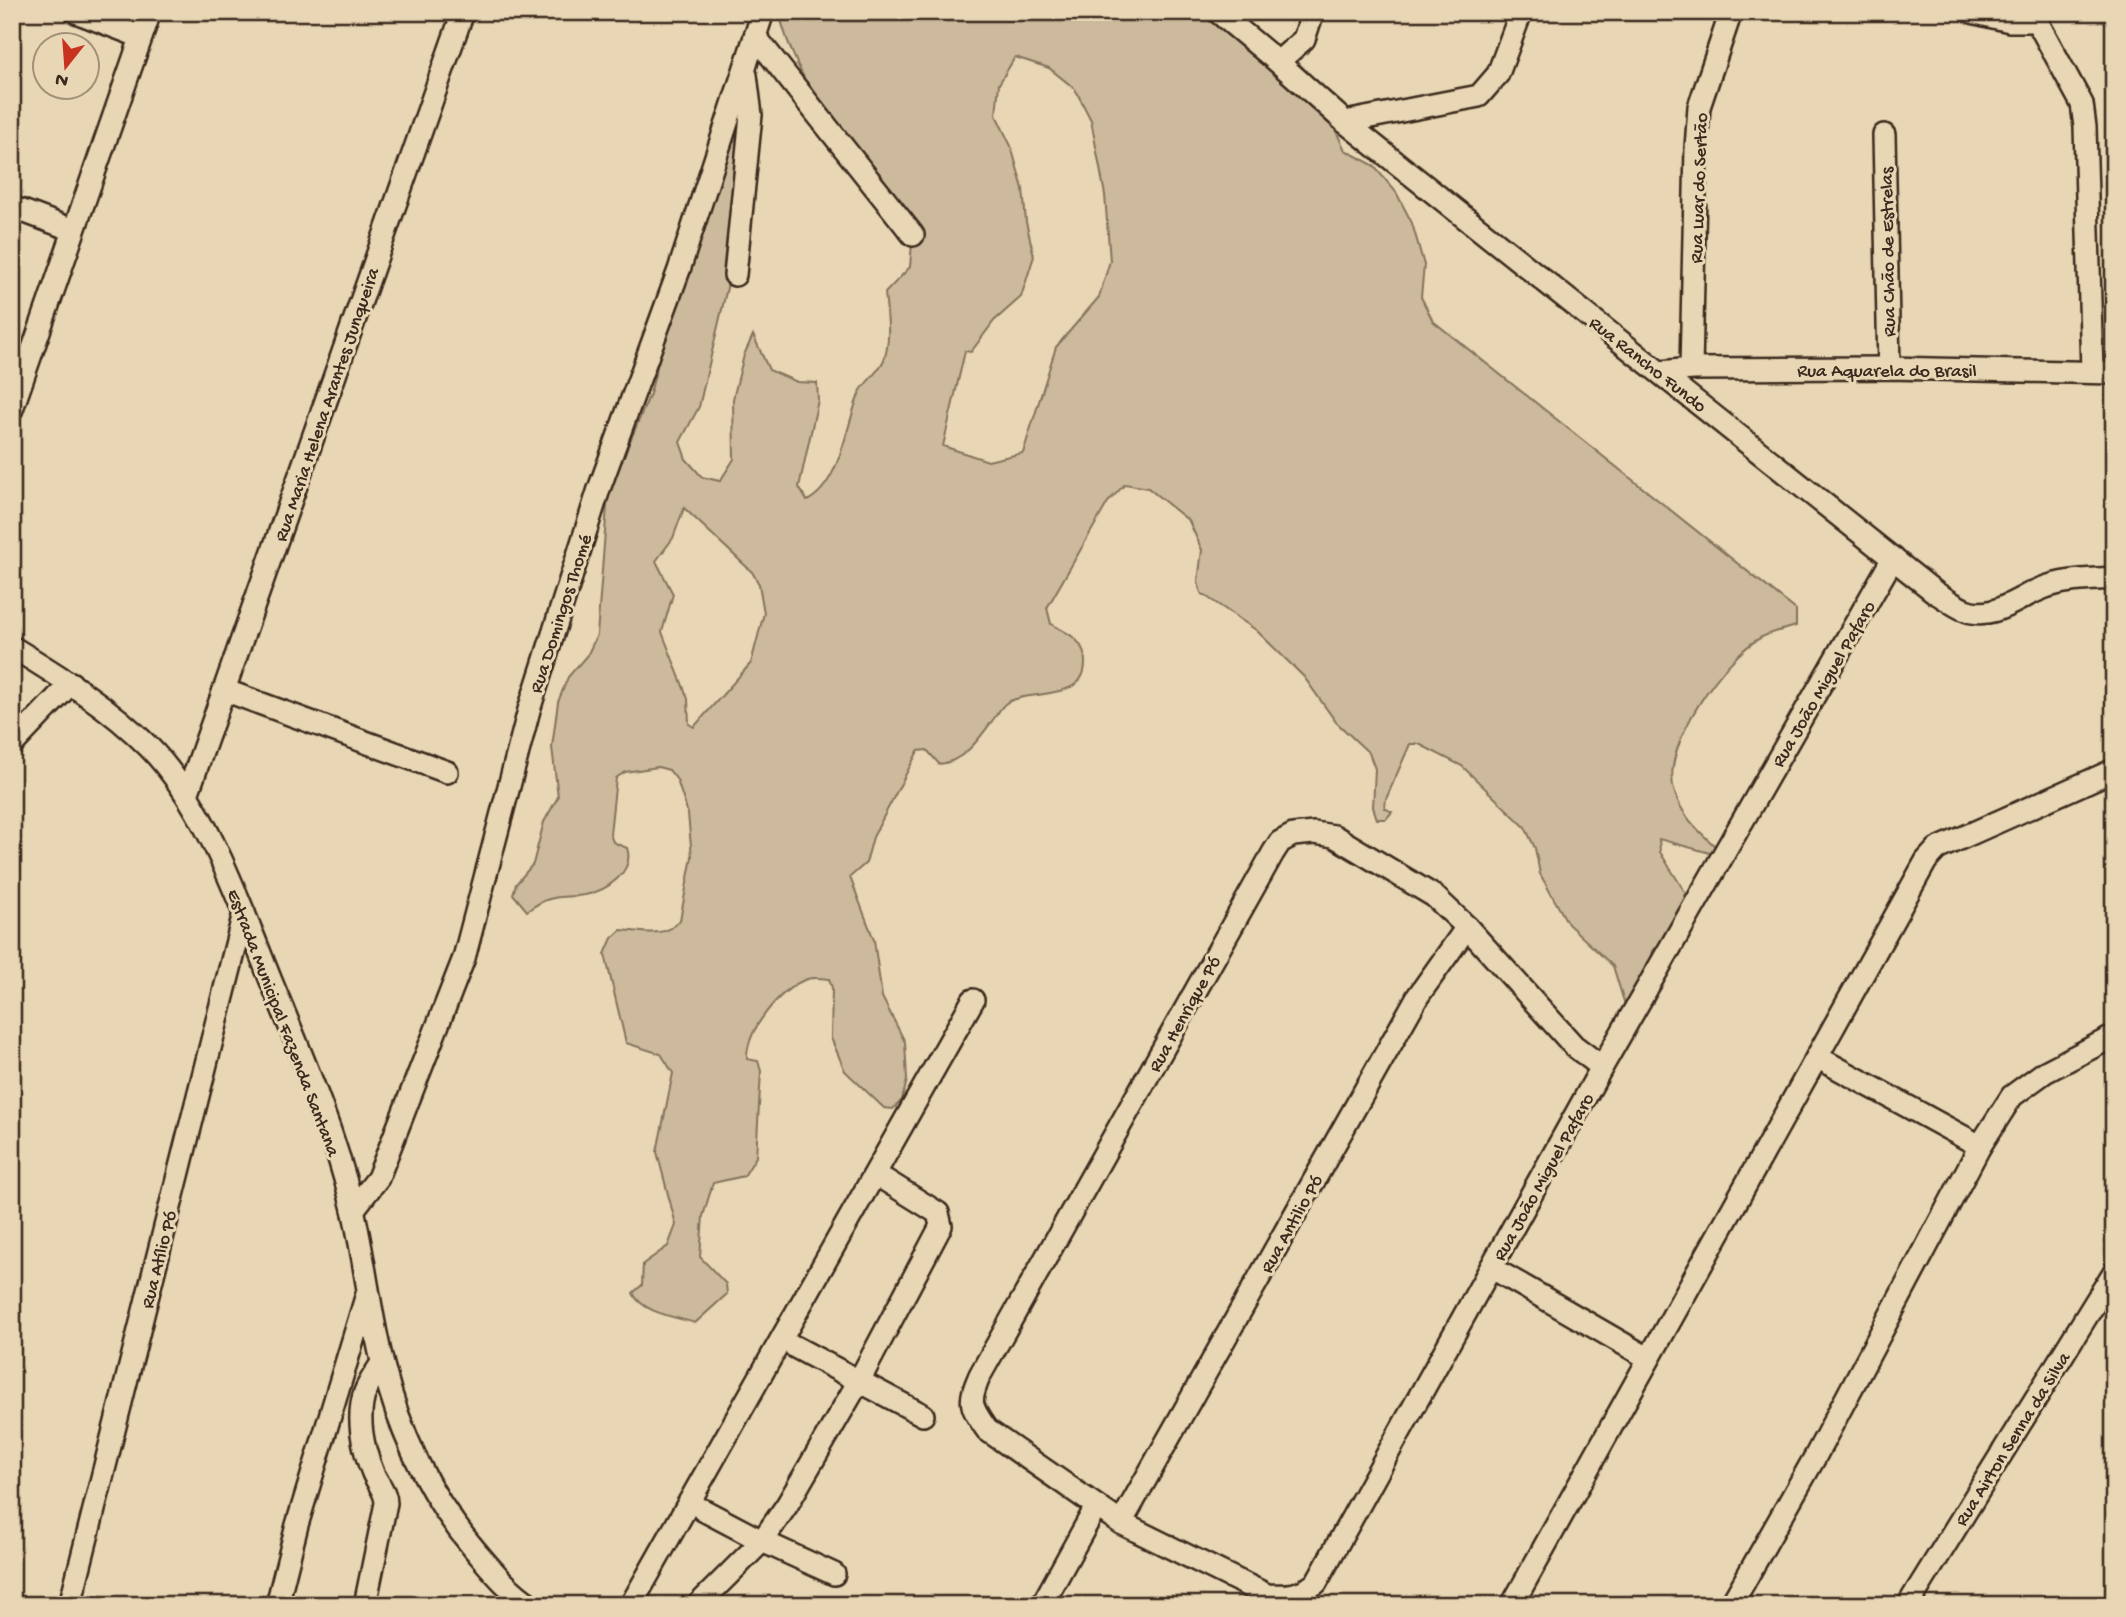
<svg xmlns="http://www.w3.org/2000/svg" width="2126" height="1617" font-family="'Gochi Hand',sans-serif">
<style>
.green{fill:#cdba9c;stroke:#84725d;stroke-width:2;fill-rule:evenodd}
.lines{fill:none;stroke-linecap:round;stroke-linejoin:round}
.minor-casing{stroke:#3b2a1e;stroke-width:26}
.minor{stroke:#e9d6b4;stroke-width:21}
.labels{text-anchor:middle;stroke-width:6;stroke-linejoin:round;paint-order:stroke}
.street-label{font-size:19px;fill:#3b2a1e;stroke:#e9d6b4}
</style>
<rect width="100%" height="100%" fill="#e9d6b4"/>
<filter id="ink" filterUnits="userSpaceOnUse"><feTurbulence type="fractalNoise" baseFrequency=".0143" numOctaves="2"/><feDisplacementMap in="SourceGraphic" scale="14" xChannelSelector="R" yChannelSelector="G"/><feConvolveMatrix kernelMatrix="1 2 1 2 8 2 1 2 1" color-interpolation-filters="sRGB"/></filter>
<g filter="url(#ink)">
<path class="green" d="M779,12H1197L1237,25L1292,55L1315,82L1330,119L1345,150L1373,165L1396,192L1412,223L1424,265L1421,297L1433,321L1796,610V626C1784,630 1771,632 1760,638C1723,659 1661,746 1674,790C1681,816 1699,831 1718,849L1710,853L1659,839L1660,852L1685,892L1687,909L1678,933L1653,950L1647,984L1637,1004L1625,1005L1613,966L1568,924L1540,874L1535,848L1525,827L1462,766L1419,744H1410L1386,799L1385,808L1392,812L1386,819H1377L1373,807L1375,769L1369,753L1336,722L1304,677L1256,630L1201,593L1198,582L1202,550L1189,521L1148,488L1125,484L1108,502L1047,608L1051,624C1068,633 1085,640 1085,662C1086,704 1025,688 1005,704C1001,707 998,713 995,717C981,736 965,762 939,764L927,750L918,751L873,837L866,863L850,877L874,940L882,997L905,1042L907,1080L902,1100L893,1109L884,1108L845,1071L831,1038L832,988L829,979C822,978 813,977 807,979C780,988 746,1031 747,1059L758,1061L761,1071L756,1157L744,1176L713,1183L703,1216L700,1257L726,1284L727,1294L695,1323C676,1317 642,1313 633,1293L642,1285L643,1264L668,1246L676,1225L657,1152L673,1073L661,1054L626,1043L605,954L612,938L621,930C642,931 666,939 680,920L692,857L688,814L677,780L669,770L658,767L625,772L616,778L610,834L613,842L627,848C635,872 606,891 585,895C573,897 558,895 546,900C540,902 533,907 527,911L513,894L516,884L533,864L544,822L558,797L552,747L558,702L568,677L588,654L597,635L608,493L650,394L675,296L746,95L730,275L699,407L680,442L686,459L702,477L720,481L734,459L733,399L744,355L753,335L769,370L797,382L817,383L818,400L799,487L807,501C841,484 846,424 860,392C866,380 881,371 885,357C891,336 887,314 885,293L910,267L913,231C862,168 798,93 779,12ZM1015,57L1049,68L1075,89L1091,120L1105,195L1110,261L1099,297L1056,347L1023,453L988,461L943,446L965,351L971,352L994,321L1021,297L1034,256L1026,222L1023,189L1011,146L996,115L999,84ZM684,508L752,572L759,584L764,613L751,663L694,727L689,724L688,699L662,632L673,594L656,561L673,538Z"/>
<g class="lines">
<g class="minor-casing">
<g id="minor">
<path d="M76,12L141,37"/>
<path d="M1218,12L1278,62L1345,122L1936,593C1945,598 1955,606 1965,610C1993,621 2018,597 2043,588C2065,579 2090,580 2114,578"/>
<path d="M1972,12L2010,21H2034"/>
<path d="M2032,12L2082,104L2085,127L2092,372"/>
<path d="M755,36L913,235"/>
<path d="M1278,62L1304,39L1313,12"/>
<path d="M1345,122L1479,96L1498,74L1521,12"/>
<path d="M1884,135L1889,368"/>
<path d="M12,207L73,230"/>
<path d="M735,275L751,115L746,75"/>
<path d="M1691,369L1696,148L1699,107L1731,12"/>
<path d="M1661,372L1691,369L1889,368L2114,373"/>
<path d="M12,409L150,12"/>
<path d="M12,647C61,677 108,706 149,747C207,806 240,904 271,981C302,1056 334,1130 353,1209C365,1261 370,1314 383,1365C400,1434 429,1496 475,1550C493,1571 508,1590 531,1605"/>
<path d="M224,690L447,772"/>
<path d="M12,745L71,683"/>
<path d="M187,795L463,12"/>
<path d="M1817,1057L1980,1146"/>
<path d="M1602,1067L1574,1046L1467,927L1434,896L1334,836L1314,833L1293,835L1280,842L1273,853L980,1375C968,1402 970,1406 987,1430L1121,1523L1267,1595C1288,1596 1299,1596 1316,1583L1602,1067L1893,558"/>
<path d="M353,1210L378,1178L464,958L529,710L599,489L679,270L763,12"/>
<path d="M1492,1268L1648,1358"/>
<path d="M795,1347L923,1415"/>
<path d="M703,1510L762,1541L834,1574"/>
<path d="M1121,1523L1418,996L1467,927"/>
<path d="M70,1605L244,913"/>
<path d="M277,1605L297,1525L367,1294"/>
<path d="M365,1605L386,1503C386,1492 378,1484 373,1473C363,1449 356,1418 365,1392C369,1382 376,1372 382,1363"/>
<path d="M631,1605L973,1000"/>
<path d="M698,1605L762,1541L787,1505L859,1381L941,1226L938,1213L885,1180"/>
<path d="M1042,1605L1096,1507"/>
<path d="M1512,1605L1926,861L1937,849L2114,770"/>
<path d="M1731,1605L1815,1457L1980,1146L2012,1096L2045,1072L2114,1036"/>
<path d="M1908,1605L2114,1272"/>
</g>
</g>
<use href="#minor" class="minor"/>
</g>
</g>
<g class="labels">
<g class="street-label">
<text transform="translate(1697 188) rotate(-88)" y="7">Rua Luar do Sertão</text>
<text transform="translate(1886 252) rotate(-91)" y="7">Rua Chão de Estrelas</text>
<text transform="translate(1649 363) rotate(38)" y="7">Rua Rancho Fundo</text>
<text x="1887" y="376">Rua Aquarela do Brasil</text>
<text transform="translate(325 404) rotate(-71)" y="7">Rua Maria Helena Arantes Junqueira</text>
<text transform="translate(559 613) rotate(-72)" y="7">Rua Domingos Thomé</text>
<text transform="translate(1822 683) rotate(-60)" y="7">Rua João Miguel Pafaro</text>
<text transform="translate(1183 1013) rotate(-61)" y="7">Rua Henrique Pó</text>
<text transform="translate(285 1022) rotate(69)" y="7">Estrada Municipal Fazenda Santana</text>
<text transform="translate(1542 1176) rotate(-61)" y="7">Rua João Miguel Pafaro</text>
<text transform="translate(1290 1223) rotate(-61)" y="7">Rua Antilio Pó</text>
<text transform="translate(157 1259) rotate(-76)" y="7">Rua Atílio Pó</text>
<text transform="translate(2011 1438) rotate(-58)" y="7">Rua Airton Senna da Silva</text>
</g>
</g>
<rect width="2126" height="1617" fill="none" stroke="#e9d6b4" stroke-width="42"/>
<rect x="21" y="21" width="2084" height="1575" fill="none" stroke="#3b2a1e" stroke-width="2.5" filter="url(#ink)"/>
<g transform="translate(66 66) rotate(197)"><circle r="33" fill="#e9d6b4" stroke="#a39178" stroke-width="2"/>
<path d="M0-5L12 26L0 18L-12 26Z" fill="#c8321e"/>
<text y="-10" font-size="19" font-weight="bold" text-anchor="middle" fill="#3b2a1e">N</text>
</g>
</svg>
